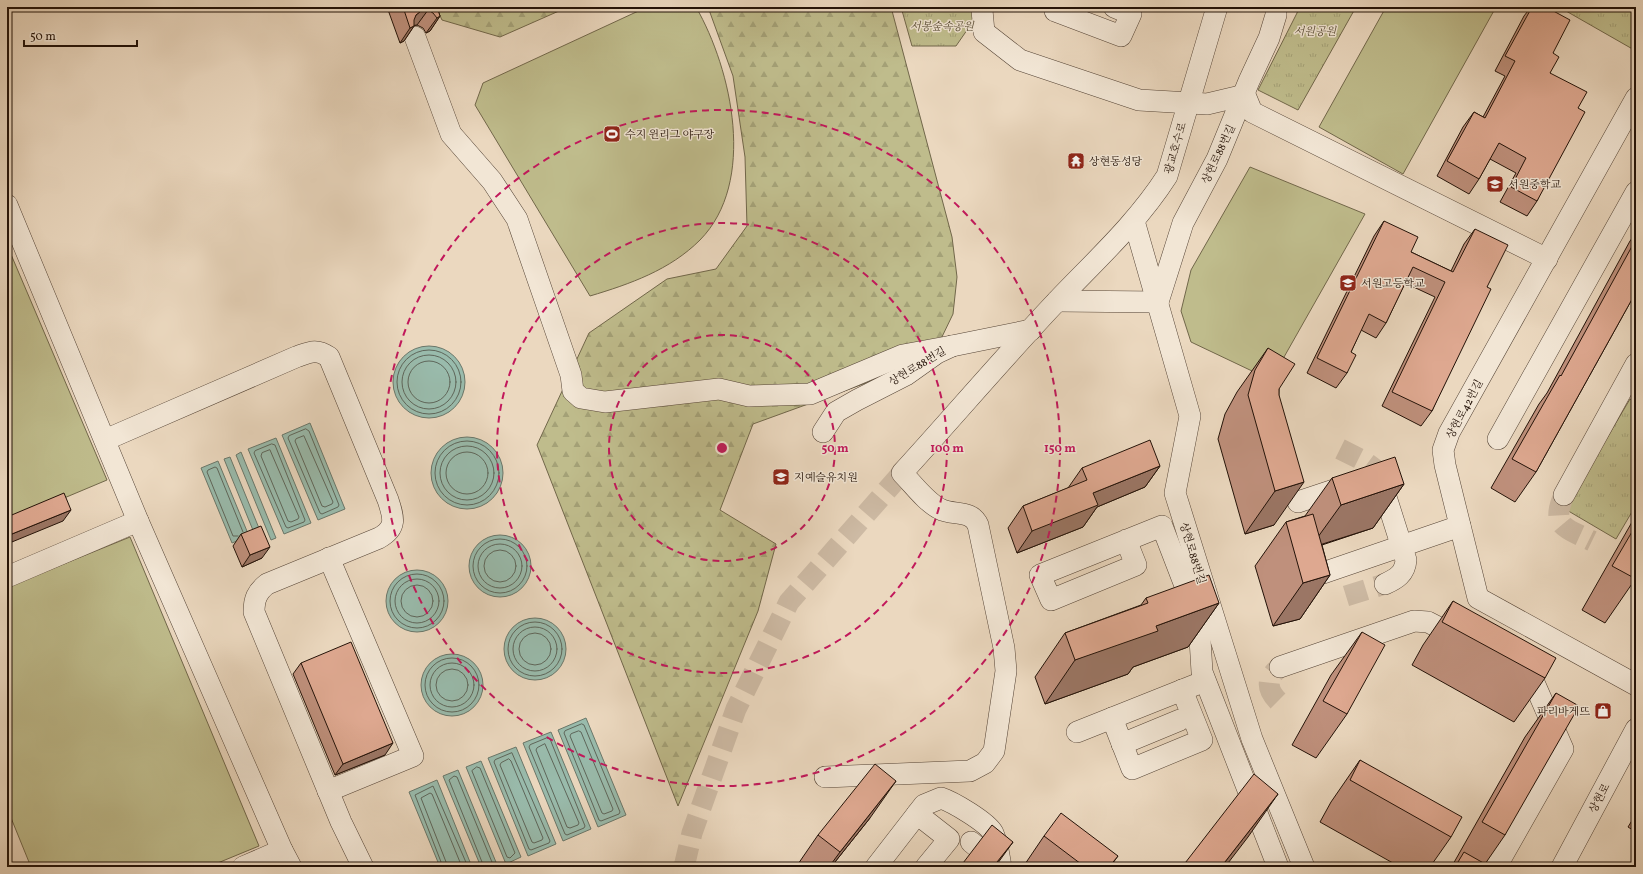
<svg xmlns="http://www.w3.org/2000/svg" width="1643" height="874" font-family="Vollkorn,'Noto Serif KR',serif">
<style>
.grass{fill:#bfbc8c;stroke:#71674a}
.forest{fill:url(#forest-firs);stroke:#71674a}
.park{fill:url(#park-tufts);stroke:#71674a}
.water{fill:#99bbac;stroke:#6a776a}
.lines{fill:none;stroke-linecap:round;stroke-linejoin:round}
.shore{stroke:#5e665a;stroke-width:1}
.minor-tunnel{stroke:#cdbaa4;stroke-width:21;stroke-dasharray:21 10;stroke-linecap:butt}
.minor-casing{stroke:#554436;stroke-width:22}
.minor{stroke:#f2e6d5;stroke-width:21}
.wall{fill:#bf907c;stroke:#231208}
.shaded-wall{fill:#9b7665;stroke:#231208}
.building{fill:#dea890;stroke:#231208}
.ring{fill:none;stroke:#c2185b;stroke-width:2;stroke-dasharray:7 5}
.labels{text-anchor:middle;stroke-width:3;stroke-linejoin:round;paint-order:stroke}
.park-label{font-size:11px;font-style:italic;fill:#5a4e36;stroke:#f2e6d5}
.poi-label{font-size:11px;fill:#231208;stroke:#f2e6d5;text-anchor:start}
.street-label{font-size:11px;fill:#231208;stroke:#f2e6d5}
.centre{fill:#c2185b;stroke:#f2e6d5;stroke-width:2}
.ring-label{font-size:12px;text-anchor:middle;font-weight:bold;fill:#c2185b;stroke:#f2e6d5;stroke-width:3;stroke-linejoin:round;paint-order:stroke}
</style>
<defs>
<pattern id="forest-firs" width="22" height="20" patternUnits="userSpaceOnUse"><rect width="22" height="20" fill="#bfbc8c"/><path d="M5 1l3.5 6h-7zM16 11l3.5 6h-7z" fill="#a4a177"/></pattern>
<pattern id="park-tufts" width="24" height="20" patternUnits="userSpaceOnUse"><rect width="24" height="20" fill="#bfbc8c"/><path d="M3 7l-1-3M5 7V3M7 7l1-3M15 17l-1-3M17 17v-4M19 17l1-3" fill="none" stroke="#a4a177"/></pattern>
</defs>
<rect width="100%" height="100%" fill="#ebd8bf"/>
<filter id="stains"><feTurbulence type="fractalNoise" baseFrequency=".005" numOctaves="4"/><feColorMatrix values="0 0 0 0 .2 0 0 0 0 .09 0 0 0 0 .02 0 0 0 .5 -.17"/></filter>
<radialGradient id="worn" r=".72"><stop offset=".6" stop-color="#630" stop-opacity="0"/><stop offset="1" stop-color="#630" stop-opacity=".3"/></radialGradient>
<g class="grass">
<path d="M647,7H696C732,70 757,182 700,240C670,270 630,284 590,296L475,105L483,83Z"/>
<path d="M1386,7H1496L1403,174L1319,127Z"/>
<path d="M1250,167L1365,214L1271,380L1191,342L1181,311L1191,270Z"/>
<path d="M7,245L107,480L7,522Z"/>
<path d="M130,537L259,846L208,867H31L7,808V587Z"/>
</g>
<g class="forest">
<path d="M436,7H568L500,37L442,20Z"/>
<path d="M708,7H891L952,237L957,277L953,314L939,343L908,364L866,383L753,424L720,510L776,544L758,611L678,806L537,445L589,333L667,279L716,269L747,226L745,157L733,76Z"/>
</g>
<g class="park">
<path d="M901,7H983L956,46H912Z"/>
<path d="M1299,7H1356L1298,110L1258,90L1297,13Z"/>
<path d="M1559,7H1636V51Z"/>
<path d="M1630,399L1636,403V505L1616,539L1565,509Z"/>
</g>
<g class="water">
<circle cx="429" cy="382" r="36"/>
<path d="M310,423L345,509L318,520L282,435Z"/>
<circle cx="467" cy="473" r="36"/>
<path d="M276,438L311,523L284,534L248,449Z"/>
<path d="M241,452L276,538L271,540L236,455Z"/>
<path d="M230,457L265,543L259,545L224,459Z"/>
<path d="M218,461L249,536L232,543L201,468Z"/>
<circle cx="500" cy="566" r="31"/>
<circle cx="417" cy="601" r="31"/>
<circle cx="535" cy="649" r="31"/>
<circle cx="452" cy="685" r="31"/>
<path d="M586,718L626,815L598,827L558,730Z"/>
<path d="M551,732L591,829L563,841L523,743Z"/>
<path d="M516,747L556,844L528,856L488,758Z"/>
<path d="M481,761L521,857L506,864L466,767Z"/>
<path d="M458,770L498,867H481L443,776Z"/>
<path d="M437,780L472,867H440L409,792Z"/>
</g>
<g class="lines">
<g class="shore">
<circle cx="429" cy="382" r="32"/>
<circle cx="429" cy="382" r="27"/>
<circle cx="429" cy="382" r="21"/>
<path d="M306,429L309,431L339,505L338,507L322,514L320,513L288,438L289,436Z"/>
<path d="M304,436L333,502L332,504L325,507L322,506L295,441L296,439Z"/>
<circle cx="467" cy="473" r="32"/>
<path d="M272,444L275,445L305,520L304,522L288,528L286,527L254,453L255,451Z"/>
<circle cx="467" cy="473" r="27"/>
<path d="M270,450L299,517L298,519L291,522L288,521L261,456L262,453Z"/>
<circle cx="467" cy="473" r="21"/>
<path d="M238,536H233L207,472L208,470L215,467L217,468L243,532"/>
<circle cx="500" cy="566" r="27"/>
<circle cx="500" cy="566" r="22"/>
<circle cx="500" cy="566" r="16"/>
<circle cx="417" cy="601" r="27"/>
<circle cx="417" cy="601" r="22"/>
<circle cx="417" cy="601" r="16"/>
<circle cx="535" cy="649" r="27"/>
<circle cx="535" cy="649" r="22"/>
<circle cx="535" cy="649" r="16"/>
<circle cx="452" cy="685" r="27"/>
<circle cx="452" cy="685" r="22"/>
<circle cx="452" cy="685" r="16"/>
<path d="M582,724L584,725L620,812L619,814L601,821L599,820L564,733L565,731Z"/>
<path d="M579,731L581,732L613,809L612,811L604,814L602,813L570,736L571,734Z"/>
<path d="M547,738L550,739L585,826L584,828L567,835L565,834L529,747L530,745Z"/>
<path d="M545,744L579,823L578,825L570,828L567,827L536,750L537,748Z"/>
<path d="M512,753L550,841L549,843L531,850L529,849L494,762L495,760Z"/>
<path d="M509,759L511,761L543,838L542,840L534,843L532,842L500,765L501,763Z"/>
<path d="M477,767L480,768L515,853L510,858L507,857L472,771Z"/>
<path d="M443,867L415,795L433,786L468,867"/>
<path d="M448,867L421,798L430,793L432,794L462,867"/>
<path d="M484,867L449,780L454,776L457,777L494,867"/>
</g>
<g class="minor-tunnel">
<path d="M1340,449L1364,461L1376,470"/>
<path d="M1564,495C1550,527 1566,528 1592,541"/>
<path d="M1346,596L1385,584"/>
<path d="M1278,701C1266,689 1266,678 1280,667"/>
<path d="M684,867L692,833L736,709L789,602L902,473"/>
</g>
<g class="minor-casing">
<g id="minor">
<path d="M983,7L982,10L984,32L1020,60L1139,100L1207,104L1245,95L1252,112L1547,259"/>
<path d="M1057,7L1055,11L1121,36L1131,14L1114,7"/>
<path d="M415,37L451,134L492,181L517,219L571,375L573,391L581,398L605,402L719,389L749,396L810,394L903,355L952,346"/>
<path d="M1636,98L1449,433L1443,450L1445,465L1478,598L1636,685"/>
<path d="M7,205L138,521L282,850L291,867"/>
<path d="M1134,221L1190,416L1175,493L1252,739L1304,867"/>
<path d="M1057,301L1158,302"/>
<path d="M1158,302L1183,223L1217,159L1249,81L1269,38L1276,15V7"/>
<path d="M823,432L836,412L857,400L906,375L937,353L952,346L1031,330"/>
<path d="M1498,439L1636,192"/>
<path d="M105,440L296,357C310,352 316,348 329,357L388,500C394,518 397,528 379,538L267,584C257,592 254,599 254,612L341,822L363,867"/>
<path d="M1380,478L1406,560C1405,574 1396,579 1385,584"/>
<path d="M1564,495L1636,364"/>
<path d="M1298,502L1346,486"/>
<path d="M1126,540L1136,565L1051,600L1040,575L1162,526L1199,622L1202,672L1278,867"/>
<path d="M1317,575L1460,526"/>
<path d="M7,577L138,521"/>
<path d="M1280,667L1414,621L1428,622L1461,639"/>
<path d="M1112,718L1132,769L1202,740L1182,690"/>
<path d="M1077,732L1195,685"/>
<path d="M1122,744L1180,720"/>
<path d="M825,777L970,771L985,763L994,751L1006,671L1004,648L978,525C971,509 953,516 940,509C926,502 913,484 902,473C954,416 1004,357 1057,301C1095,261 1137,223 1167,176L1217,7"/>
<path d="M328,791L413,756L329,558"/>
<path d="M917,814L949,839L926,867"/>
<path d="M971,842L998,864"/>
<path d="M243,867L282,850"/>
<path d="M876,867L924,805L941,798C953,802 987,822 993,833C998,844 999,856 1001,867"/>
<path d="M1496,867L1563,749L1532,678L1519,670"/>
<path d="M1562,867L1636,729"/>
</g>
</g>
<use href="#minor" class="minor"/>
</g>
<g class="wall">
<path d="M387,7H437L440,16L430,31L426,33L423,28L417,25L414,26L404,41L400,43Z"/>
<path d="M1531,7H1546L1553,53L1550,73L1578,108L1537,201L1527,216L1500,202L1516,173L1490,159L1479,179L1469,194L1437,176L1463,127L1474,112L1483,117L1505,76L1495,71L1524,16Z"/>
<path d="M1384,221L1411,252L1451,271L1464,244L1475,229L1487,287L1432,411L1421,426L1382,406L1435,297L1405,283L1386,323L1376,338L1361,330L1351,352L1347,373L1336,388L1307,373L1374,236Z"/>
<path d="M1636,233V292L1536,472L1515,502L1491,488L1539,404L1547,393L1630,241Z"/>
<path d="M1268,348L1279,389L1274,525L1245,534L1218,439L1225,414L1237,392Z"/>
<path d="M1160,466L1145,487L1097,507L1083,527L1017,553L1008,528L1023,506L1068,488L1082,468Z"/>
<path d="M1332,478L1404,484L1373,528L1322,545L1330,575L1300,619L1273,626L1255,566L1286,522L1305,516Z"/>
<path d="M1636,515V578L1605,623L1582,610Z"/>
<path d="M241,534L262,558L242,567L233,546Z"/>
<path d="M1146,598L1219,603L1188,647L1133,667L1128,674L1045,704L1035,677L1065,633L1141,605Z"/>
<path d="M1453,601L1545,678L1514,722L1412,665L1423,645Z"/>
<path d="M1362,632L1347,714L1316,758L1292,745L1331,675Z"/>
<path d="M301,663L385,755L335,775L293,674Z"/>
<path d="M1556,693L1505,835L1485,864V867H1453L1452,866L1525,737Z"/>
<path d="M1360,760L1451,837L1430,867H1400L1320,822L1331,802Z"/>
<path d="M1636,814V832L1628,827Z"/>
<path d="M870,818L831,867H796L818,835Z"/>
<path d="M1044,836L1118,856L1110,867H1023Z"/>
</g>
<g class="shaded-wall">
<path d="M428,10L417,25L410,26L416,15L421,11Z"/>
<path d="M440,16L430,31L426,33L437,18Z"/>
<path d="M414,26L404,41L400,43L410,28Z"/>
<path d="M1160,466L1145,487L1097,507L1083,527L1017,553L1032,531L1093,493Z"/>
<path d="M1304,482L1274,525L1245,534L1275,491Z"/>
<path d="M1404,484L1373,528L1310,548L1341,505Z"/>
<path d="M71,510L63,521L7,544V536Z"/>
<path d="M270,547L262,558L242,567L250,555Z"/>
<path d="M1330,575L1300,619L1273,626L1303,583Z"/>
<path d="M1219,603L1188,647L1133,667L1128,674L1045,704L1075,660L1156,626Z"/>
<path d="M393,743L385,755L335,775L343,764Z"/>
<path d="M896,781L870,818L831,867H829L840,852Z"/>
<path d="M1278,794L1248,837L1225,867H1221Z"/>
<path d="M1013,842L995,867H993Z"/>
</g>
<g class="building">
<path d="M403,7H437L440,16L437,18L433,13L428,10L421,11L416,15L414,20V26L410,28Z"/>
<path d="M1532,7H1546L1570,20L1553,53L1559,57L1550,73L1587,92L1578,108L1585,112L1537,201L1511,187L1526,158L1499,143L1479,179L1447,161L1474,112L1485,118L1515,61L1505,56Z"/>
<path d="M1384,221L1418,237L1411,252L1453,272L1475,229L1508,245L1487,287L1491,289L1432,411L1392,392L1445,282L1413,267L1386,323L1369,314L1351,352L1356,355L1347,373L1317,358Z"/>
<path d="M1636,239V292L1536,472L1512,459L1560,375L1561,376Z"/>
<path d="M1268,348L1295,364L1279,389V395L1304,482L1275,491L1248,395L1255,370Z"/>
<path d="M1150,440L1160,466L1093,493L1098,505L1032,531L1023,506L1087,480L1082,468Z"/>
<path d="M1395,457L1404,484L1341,505L1332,478Z"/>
<path d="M64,493L71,510L7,536V517Z"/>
<path d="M1313,514L1330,575L1303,583L1286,522Z"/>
<path d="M1636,525V579L1612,566Z"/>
<path d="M261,526L270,547L250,555L241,534Z"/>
<path d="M1209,575L1219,603L1156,626L1158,631L1075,660L1065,633L1148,603L1146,598Z"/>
<path d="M1453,601L1556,658L1545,678L1442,622Z"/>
<path d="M1362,632L1385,645L1347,714L1323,701Z"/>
<path d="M351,642L393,743L343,764L301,663Z"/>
<path d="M1556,693L1579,706L1505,835L1482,822Z"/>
<path d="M1360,760L1462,817L1451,837L1350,780Z"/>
<path d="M875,764L896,781L840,852L818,835Z"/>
<path d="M1254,774L1278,794L1221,867H1182Z"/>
<path d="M1061,813L1118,856L1109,867H1085L1044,836Z"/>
<path d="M992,825L1013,842L993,867H960Z"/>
<path d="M1464,852L1487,865L1485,867H1455Z"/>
</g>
<g class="ring">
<circle cx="722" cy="448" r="113"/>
<circle cx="722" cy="448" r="225"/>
<circle cx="722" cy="448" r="338"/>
</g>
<defs>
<g id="stadium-square" transform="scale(0.9)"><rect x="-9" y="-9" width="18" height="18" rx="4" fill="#8f2418" stroke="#f2e6d5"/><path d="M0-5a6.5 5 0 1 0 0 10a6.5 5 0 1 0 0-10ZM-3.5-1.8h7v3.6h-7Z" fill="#fff"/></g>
<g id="temple-square" transform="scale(0.9)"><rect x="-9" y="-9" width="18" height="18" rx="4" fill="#8f2418" stroke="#f2e6d5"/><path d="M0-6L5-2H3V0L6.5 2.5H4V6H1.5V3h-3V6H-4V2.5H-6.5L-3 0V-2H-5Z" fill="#fff"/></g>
<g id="school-square" transform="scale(0.9)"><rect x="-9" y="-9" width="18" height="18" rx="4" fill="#8f2418" stroke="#f2e6d5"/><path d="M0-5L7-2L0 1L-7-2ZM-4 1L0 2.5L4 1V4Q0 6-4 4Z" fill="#fff"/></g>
<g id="shop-square" transform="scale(0.9)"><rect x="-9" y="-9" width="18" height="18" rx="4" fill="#8f2418" stroke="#f2e6d5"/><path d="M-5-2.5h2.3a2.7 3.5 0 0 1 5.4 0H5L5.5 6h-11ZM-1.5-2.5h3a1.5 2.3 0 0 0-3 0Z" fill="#fff"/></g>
</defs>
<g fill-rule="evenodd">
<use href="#stadium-square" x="612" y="134"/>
<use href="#temple-square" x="1076" y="161"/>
<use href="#school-square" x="1495" y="184"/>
<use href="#school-square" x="1348" y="283"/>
<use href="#school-square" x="781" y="477"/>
<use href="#shop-square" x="1603" y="711"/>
</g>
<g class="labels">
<g class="park-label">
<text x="942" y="30">서봉숲속공원</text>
<text x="1315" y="35">서원공원</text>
</g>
<g class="poi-label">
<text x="625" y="138">수지 윈리그 야구장</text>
<text x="1089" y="165">상현동성당</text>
<text x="1508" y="188">서원중학교</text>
<text x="1361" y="287">서원고등학교</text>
<text x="794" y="481">지예슬유치원</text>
<text x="1590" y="715" text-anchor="end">파리바게뜨</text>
</g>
<g class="street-label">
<text transform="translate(1175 148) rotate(-74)" y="4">광교호수로</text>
<text transform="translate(1218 154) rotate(-65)" y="4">상현로88번길</text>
<text transform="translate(917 366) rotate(-31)" y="4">상현로88번길</text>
<text transform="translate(1464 409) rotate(-62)" y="4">상현로42번길</text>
<text transform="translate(1193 553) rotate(73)" y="4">상현로88번길</text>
<text transform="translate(1599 798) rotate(-62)" y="4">상현로</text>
</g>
</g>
<circle cx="722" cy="448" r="6" class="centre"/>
<g class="ring-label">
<text x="835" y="452">50 m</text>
<text x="947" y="452">100 m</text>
<text x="1060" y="452">150 m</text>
</g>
<rect width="1643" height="874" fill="none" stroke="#ebd8bf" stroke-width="24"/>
<rect x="8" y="8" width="1627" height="858" fill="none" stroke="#231208" stroke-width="2"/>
<rect x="12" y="12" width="1619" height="850" fill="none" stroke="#231208"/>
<path d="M24 40v6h113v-6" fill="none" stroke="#231208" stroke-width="2"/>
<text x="30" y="40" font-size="12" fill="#231208" stroke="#f2e6d5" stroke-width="3" paint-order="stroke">50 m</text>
<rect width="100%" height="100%" filter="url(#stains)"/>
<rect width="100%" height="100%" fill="url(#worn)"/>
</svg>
